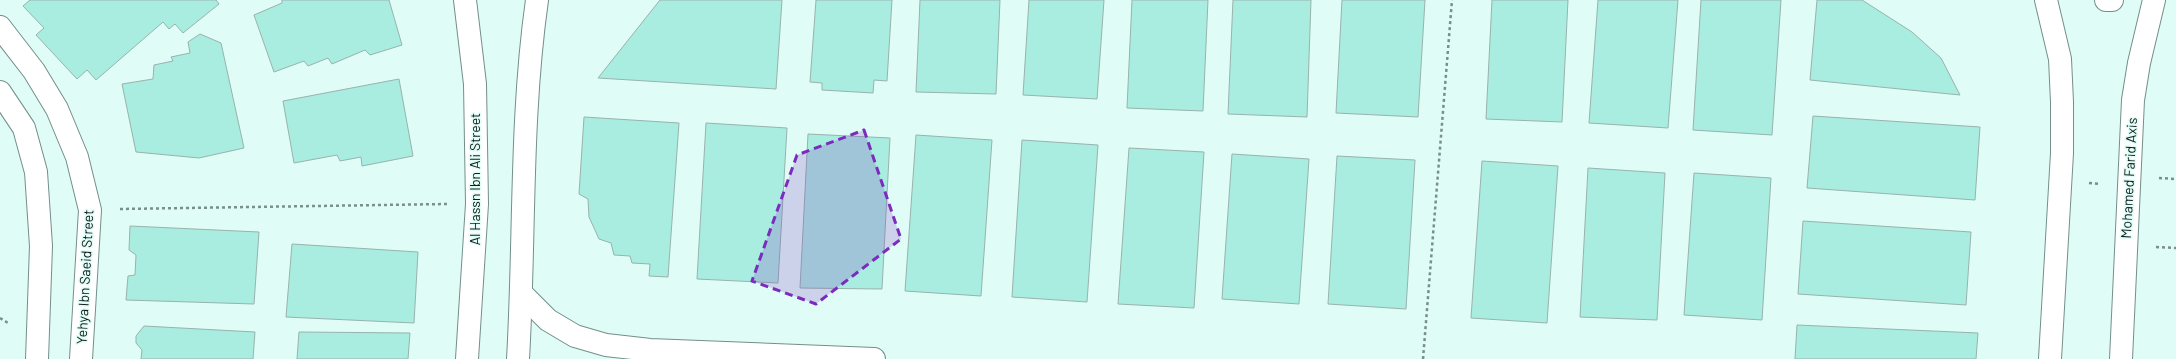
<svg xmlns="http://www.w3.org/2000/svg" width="2176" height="359" font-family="Barlow,sans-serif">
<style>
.building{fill:#a9ece0;stroke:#98b3ae}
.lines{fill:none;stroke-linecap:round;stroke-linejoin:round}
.minor-casing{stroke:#748f8a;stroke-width:24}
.tertiary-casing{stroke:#748f8a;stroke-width:24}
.secondary-casing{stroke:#748f8a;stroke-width:24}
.path{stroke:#7a8e8a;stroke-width:2.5;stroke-dasharray:3 3;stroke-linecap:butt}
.minor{stroke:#fff;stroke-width:22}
.tertiary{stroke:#fff;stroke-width:22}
.secondary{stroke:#fff;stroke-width:22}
.marked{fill:#7b2cbf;fill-opacity:0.2;stroke:#7b2cbf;stroke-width:3;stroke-dasharray:8 5;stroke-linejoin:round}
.labels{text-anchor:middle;stroke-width:3;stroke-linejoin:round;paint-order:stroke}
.street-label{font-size:14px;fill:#101a18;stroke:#dffcf6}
</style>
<rect width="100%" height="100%" fill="#dffcf6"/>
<g class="building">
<path d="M30,0H216L219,4L183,33L175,24L169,29L163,22L96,80L87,70L77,79L36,35L44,28L23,6Z"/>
<path d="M282,0H389L402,45L370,55L365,50L332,64L328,58L308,66L304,61L274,72L254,15L282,3Z"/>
<path d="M660,0H782L776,89L598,78Z"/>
<path d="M816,0H892L887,81L874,80L873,93L822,90V83L810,82Z"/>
<path d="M920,0H1000L996,94L916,92Z"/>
<path d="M1029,0H1104L1097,99L1023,95Z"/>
<path d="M1132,0H1208L1203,111L1127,108Z"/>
<path d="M1233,0H1311L1307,117L1228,114Z"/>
<path d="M1342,0H1425L1418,117L1336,113Z"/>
<path d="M1492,0H1568L1562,122L1486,119Z"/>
<path d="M1598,0H1678L1668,128L1589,123Z"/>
<path d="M1701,0H1781L1772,135L1693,130Z"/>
<path d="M1817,0H1862L1912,32L1941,58L1960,95L1810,80Z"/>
<path d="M200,34L221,43L244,148L199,158L136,152L122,84L153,79L154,65L173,61L171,57L190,53L188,42Z"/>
<path d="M399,79L413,156L362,166L361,157L340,161L337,155L294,163L283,101Z"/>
<path d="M1813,116L1980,127L1975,200L1807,188Z"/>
<path d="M584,117L679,123L668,277L649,276L650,264L632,263L630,256L614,255L611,243L599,239L589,217L588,199L579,194Z"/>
<path d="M706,123L787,128L778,283L697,279Z"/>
<path d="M808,134L890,138L882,289L800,288Z"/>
<path d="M916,135L992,140L981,296L905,291Z"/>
<path d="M1022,140L1098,145L1087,302L1012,297Z"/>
<path d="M1129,148L1204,152L1194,308L1118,304Z"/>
<path d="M1232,154L1309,159L1299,304L1222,299Z"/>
<path d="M1337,156L1415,160L1406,309L1328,304Z"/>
<path d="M1482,161L1558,166L1547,323L1471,318Z"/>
<path d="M1588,168L1665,173L1657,320L1580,317Z"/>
<path d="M1694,173L1771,178L1762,320L1684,315Z"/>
<path d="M1803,221L1971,232L1966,305L1798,294Z"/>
<path d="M130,226L259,232L254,304L126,300L128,276L135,275L136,255L129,250Z"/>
<path d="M292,244L418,252L414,323L286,317Z"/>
<path d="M1797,325L1978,333L1976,359H1795Z"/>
<path d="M144,326L255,332L253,359H141L142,350L136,343V336Z"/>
<path d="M299,332L410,333L408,359H297Z"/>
</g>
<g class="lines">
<g class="minor-casing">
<g id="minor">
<path d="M0,27L34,71L57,109L77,157L90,210L81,359"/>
<path d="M0,92L24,128L36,172L41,246L37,359"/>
<path d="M522,294L548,320L575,336L606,345L650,350L874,359"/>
</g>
</g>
<g class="tertiary-casing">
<g id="tertiary">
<path d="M465,0L475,84L477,204L467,359"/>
<path d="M518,359C525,239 520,119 537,0"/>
</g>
</g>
<g class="secondary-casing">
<g id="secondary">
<path d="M2046,0L2060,59L2062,102V153L2050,359"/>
<path d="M2106,0H2112"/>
<path d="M2121,359L2133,100L2139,63L2154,0"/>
</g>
</g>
<g class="path">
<path d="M2159,178L2176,179"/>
<path d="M2089,183L2100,184"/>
<path d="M120,209L447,204"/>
<path d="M2156,247L2176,248"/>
<path d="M0,318L8,323"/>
<path d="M1423,359L1452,0"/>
</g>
<use href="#minor" class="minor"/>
<use href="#tertiary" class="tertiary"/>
<use href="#secondary" class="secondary"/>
</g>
<path class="marked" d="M864,130L901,239L816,304L752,281L797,155Z"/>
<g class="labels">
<g class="street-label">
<text transform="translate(2129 178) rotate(-87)" y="5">Mohamed Farid Axis</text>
<text transform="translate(475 179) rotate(-90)" y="5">Al Hassn Ibn Ali Street</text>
<text transform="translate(85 277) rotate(-87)" y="5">Yehya Ibn Saeid Street</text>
</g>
</g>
</svg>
